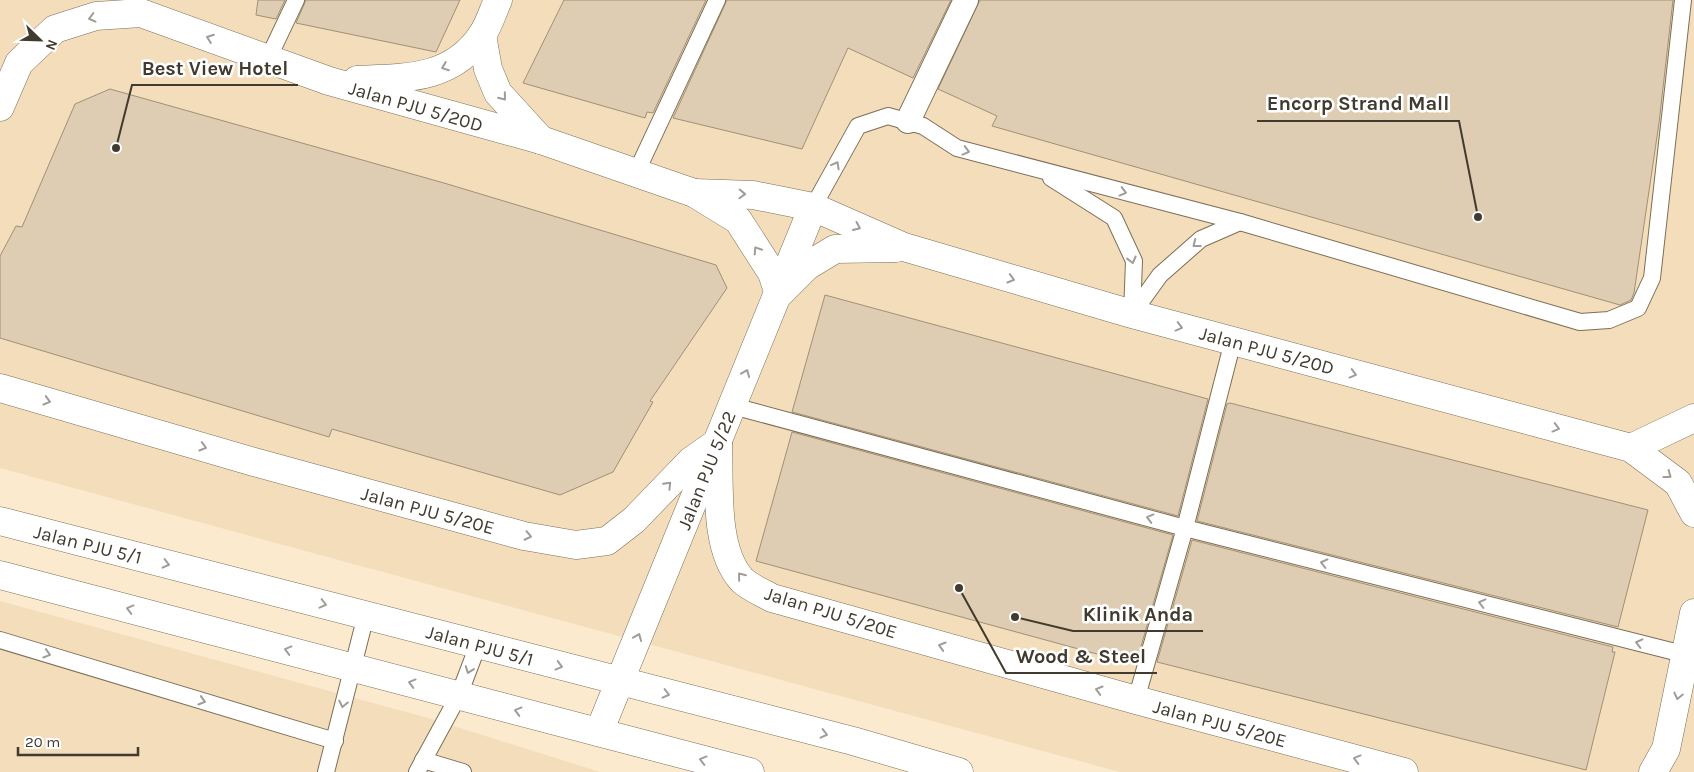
<svg xmlns="http://www.w3.org/2000/svg" width="1694" height="772" font-family="Karla,sans-serif">
<style>
.built{fill:#f3ddbb}
.building{fill:#decdb2;stroke:#a09076}
.lines{fill:none;stroke-linecap:round;stroke-linejoin:round}
.service-casing{stroke:#7e6e55;stroke-width:18}
.pedestrian-casing{stroke:#7e6e55;stroke-width:26}
.minor-casing{stroke:#7e6e55;stroke-width:29}
.tertiary-casing{stroke:#7e6e55;stroke-width:29}
.service{stroke:#fff;stroke-width:16}
.pedestrian{stroke:#fff;stroke-width:24}
.minor{stroke:#fff;stroke-width:28}
.tertiary{stroke:#fff;stroke-width:28}
.oneway{stroke:#a09c97}
.labels{text-anchor:middle;stroke-width:5;stroke-linejoin:round;paint-order:stroke}
.street-label{font-size:19px;fill:#413a2f;stroke:#fff}
.leader{fill:none;stroke:#413a2f;stroke-width:2}
.callout-dot{fill:#413a2f;stroke:#fff;stroke-width:2}
.callout-label{font-size:20px;text-anchor:middle;font-weight:bold;fill:#413a2f;stroke:#fff;stroke-width:5;stroke-linejoin:round;paint-order:stroke}
</style>
<rect width="100%" height="100%" fill="#fbeace"/>
<g class="built">
<path d="M0,0H1694V772H1120L0,468Z"/>
<path d="M0,601L428,718L600,772H0Z"/>
</g>
<g class="building">
<path d="M258,0H285L276,19L256,15Z"/>
<path d="M306,0H460L436,52L296,23Z"/>
<path d="M564,0H706L653,113L647,112L645,118L523,83Z"/>
<path d="M727,0H951L913,78L848,48L802,149L673,118Z"/>
<path d="M980,0H1673L1659,123L1634,293L1631,300L1620,305L992,126L997,116L938,89Z"/>
<path d="M110,89L444,183L716,265L727,288L650,401L653,402L613,472L560,495L332,429L329,437L0,338V256L16,226L22,227L75,104Z"/>
<path d="M825,295L1208,399L1178,516L792,412Z"/>
<path d="M1230,403L1648,510L1618,627L1197,521L1227,404Z"/>
<path d="M792,432L1173,535L1138,657L1122,652L1119,660L756,561Z"/>
<path d="M1192,540L1613,647L1612,652H1615L1586,770L1157,662Z"/>
</g>
<g class="lines">
<g class="service-casing">
<g id="service">
<path d="M268,59L296,0"/>
<path d="M636,173L717,0"/>
<path d="M1051,178L1114,218L1134,261L1132,314"/>
<path d="M813,207L858,126L888,116L923,126L957,148L1240,222L1580,322L1609,320L1638,308L1652,278L1683,0"/>
<path d="M1132,314L1160,275L1201,239L1240,222"/>
<path d="M733,406L1185,528L1687,655"/>
<path d="M0,640L335,741"/>
<path d="M1136,700L1185,528L1233,341"/>
<path d="M423,760L463,772"/>
<path d="M326,772L366,615"/>
<path d="M417,772L459,695L478,645"/>
</g>
</g>
<g class="pedestrian-casing">
<path id="pedestrian" d="M908,121L966,0"/>
</g>
<g class="minor-casing">
<g id="minor">
<path d="M482,35L488,69L498,93L541,140"/>
<path d="M357,80C405,78 452,80 482,35C489,25 493,11 498,0"/>
<path d="M0,107L19,63L55,29L96,16L141,13L329,81L541,140L694,193L738,220L772,273L779,294L807,266L835,249L896,248"/>
<path d="M694,193L753,195L813,207L904,247L1132,314L1631,448L1678,483L1694,513"/>
<path d="M0,388L254,462L524,536L576,545L607,541L634,520L691,461L718,442"/>
<path d="M718,442C720,482 713,549 742,580C749,587 763,593 772,598L1136,700L1404,772"/>
<path d="M1631,448L1694,418"/>
<path d="M599,732L813,207"/>
<path d="M1653,772L1666,749L1694,613"/>
</g>
</g>
<g class="tertiary-casing">
<g id="tertiary">
<path d="M0,521L853,741L959,772"/>
<path d="M0,575L750,772"/>
</g>
</g>
<use href="#service" class="service"/>
<use href="#pedestrian" class="pedestrian"/>
<use href="#minor" class="minor"/>
<use href="#tertiary" class="tertiary"/>
</g>
<defs><path id="oneway-chevron" d="M-2-3.5L2.5 0L-2 3.5" fill="none" stroke-width="1.6" stroke-linecap="round" stroke-linejoin="round" transform="scale(1.25)"/></defs>
<g class="oneway">
<use href="#oneway-chevron" transform="translate(92 18) rotate(166)"/>
<use href="#oneway-chevron" transform="translate(210 38) rotate(-160)"/>
<use href="#oneway-chevron" transform="translate(445 67) rotate(159)"/>
<use href="#oneway-chevron" transform="translate(503 97) rotate(51)"/>
<use href="#oneway-chevron" transform="translate(966 151) rotate(15)"/>
<use href="#oneway-chevron" transform="translate(836 165) rotate(-61)"/>
<use href="#oneway-chevron" transform="translate(1123 192) rotate(15)"/>
<use href="#oneway-chevron" transform="translate(742 194) rotate(2)"/>
<use href="#oneway-chevron" transform="translate(857 227) rotate(24)"/>
<use href="#oneway-chevron" transform="translate(1196 244) rotate(142)"/>
<use href="#oneway-chevron" transform="translate(757 250) rotate(-123)"/>
<use href="#oneway-chevron" transform="translate(1132 260) rotate(76)"/>
<use href="#oneway-chevron" transform="translate(1011 279) rotate(16)"/>
<use href="#oneway-chevron" transform="translate(1179 327) rotate(15)"/>
<use href="#oneway-chevron" transform="translate(746 373) rotate(-68)"/>
<use href="#oneway-chevron" transform="translate(1353 374) rotate(15)"/>
<use href="#oneway-chevron" transform="translate(47 401) rotate(16)"/>
<use href="#oneway-chevron" transform="translate(1556 428) rotate(15)"/>
<use href="#oneway-chevron" transform="translate(203 447) rotate(16)"/>
<use href="#oneway-chevron" transform="translate(1668 475) rotate(37)"/>
<use href="#oneway-chevron" transform="translate(668 485) rotate(-46)"/>
<use href="#oneway-chevron" transform="translate(1150 518) rotate(-165)"/>
<use href="#oneway-chevron" transform="translate(528 536) rotate(12)"/>
<use href="#oneway-chevron" transform="translate(1324 563) rotate(-166)"/>
<use href="#oneway-chevron" transform="translate(166 564) rotate(14)"/>
<use href="#oneway-chevron" transform="translate(741 576) rotate(-129)"/>
<use href="#oneway-chevron" transform="translate(1482 603) rotate(-166)"/>
<use href="#oneway-chevron" transform="translate(323 604) rotate(14)"/>
<use href="#oneway-chevron" transform="translate(130 609) rotate(-165)"/>
<use href="#oneway-chevron" transform="translate(638 637) rotate(-68)"/>
<use href="#oneway-chevron" transform="translate(1639 643) rotate(-166)"/>
<use href="#oneway-chevron" transform="translate(942 646) rotate(-164)"/>
<use href="#oneway-chevron" transform="translate(288 650) rotate(-165)"/>
<use href="#oneway-chevron" transform="translate(47 654) rotate(17)"/>
<use href="#oneway-chevron" transform="translate(559 666) rotate(15)"/>
<use href="#oneway-chevron" transform="translate(469 670) rotate(110)"/>
<use href="#oneway-chevron" transform="translate(412 683) rotate(-165)"/>
<use href="#oneway-chevron" transform="translate(1099 690) rotate(-164)"/>
<use href="#oneway-chevron" transform="translate(666 694) rotate(14)"/>
<use href="#oneway-chevron" transform="translate(1678 696) rotate(103)"/>
<use href="#oneway-chevron" transform="translate(202 701) rotate(17)"/>
<use href="#oneway-chevron" transform="translate(343 704) rotate(102)"/>
<use href="#oneway-chevron" transform="translate(518 711) rotate(-165)"/>
<use href="#oneway-chevron" transform="translate(824 734) rotate(14)"/>
<use href="#oneway-chevron" transform="translate(1357 759) rotate(-165)"/>
<use href="#oneway-chevron" transform="translate(703 760) rotate(-165)"/>
</g>
<g class="labels">
<g class="street-label">
<text transform="translate(416 106) rotate(16)" y="7">Jalan PJU 5/20D</text>
<text transform="translate(1267 350) rotate(15)" y="7">Jalan PJU 5/20D</text>
<text transform="translate(706 470) rotate(-68)" y="7">Jalan PJU 5/22</text>
<text transform="translate(428 510) rotate(15)" y="7">Jalan PJU 5/20E</text>
<text transform="translate(88 544) rotate(14)" y="7">Jalan PJU 5/1</text>
<text transform="translate(831 612) rotate(17)" y="7">Jalan PJU 5/20E</text>
<text transform="translate(480 645) rotate(15)" y="7">Jalan PJU 5/1</text>
<text transform="translate(1220 723) rotate(15)" y="7">Jalan PJU 5/20E</text>
</g>
</g>
<path class="leader" d="M116 148L132 85H298M1478 217L1459 121H1257M1015 617L1073 631H1203M959 588L1006 673H1157"/>
<g class="callout-dot">
<circle cx="116" cy="148" r="5"/>
<circle cx="1478" cy="217" r="5"/>
<circle cx="1015" cy="617" r="5"/>
<circle cx="959" cy="588" r="5"/>
</g>
<g class="callout-label">
<text x="215" y="75">Best View Hotel</text>
<text x="1358" y="110">Encorp Strand Mall</text>
<text x="1138" y="621">Klinik Anda</text>
<text x="1081" y="663">Wood &amp; Steel</text>
</g>
<g transform="translate(40 40) rotate(113)" stroke="#ffffff" stroke-width="4" paint-order="stroke">
<path d="M0-4L9 19L0 12L-9 19Z" fill="#413a2f"/>
<text y="-8" font-size="14" font-weight="bold" text-anchor="middle" fill="#413a2f">N</text>
</g>
<path d="M18 747v8h120v-8" fill="none" stroke="#413a2f" stroke-width="2.5"/>
<text x="25" y="747" font-size="15" fill="#413a2f" stroke="#ffffff" stroke-width="4" paint-order="stroke">20 m</text>
</svg>
